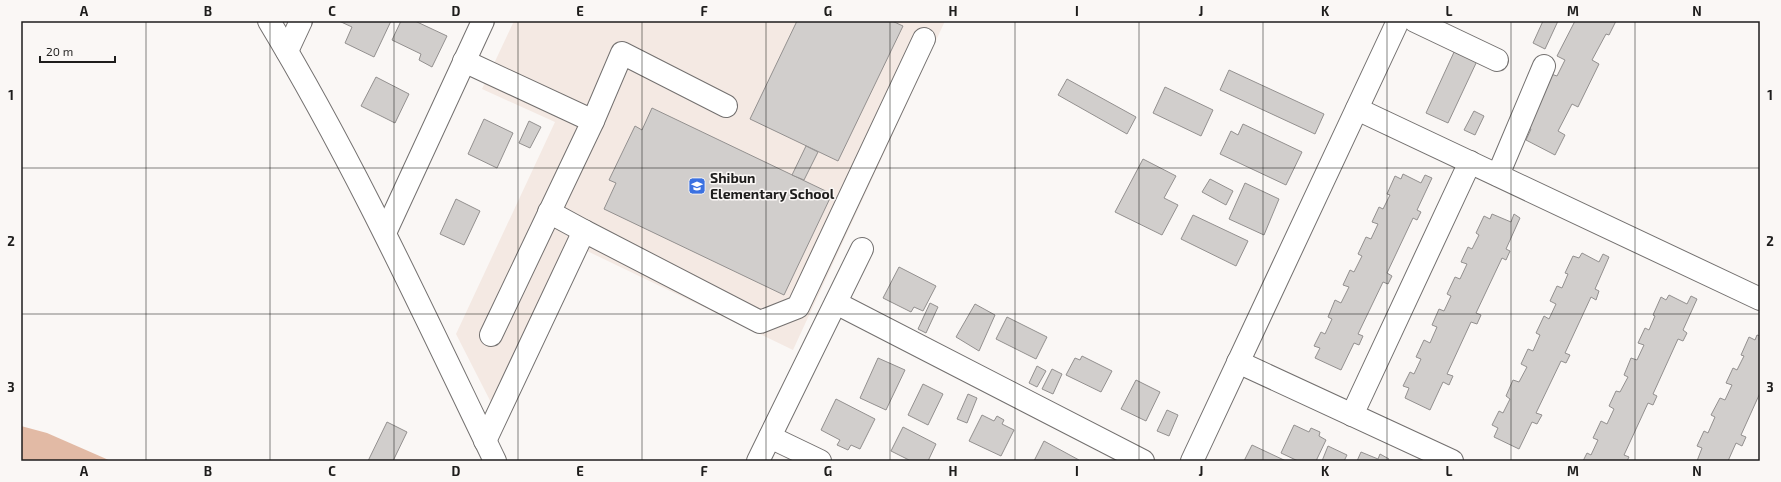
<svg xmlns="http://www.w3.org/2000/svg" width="1781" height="482" font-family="'Exo 2',sans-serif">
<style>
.built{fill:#f4e9e3}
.forest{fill:#e2baa5}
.building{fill:#d1cecc;stroke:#93908f}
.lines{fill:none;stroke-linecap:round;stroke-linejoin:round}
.minor-casing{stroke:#73706f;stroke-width:24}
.minor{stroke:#fff;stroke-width:22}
.grid{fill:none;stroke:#1e1d1c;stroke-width:1;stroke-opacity:0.55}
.labels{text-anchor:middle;stroke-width:3;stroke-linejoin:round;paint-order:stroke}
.poi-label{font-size:14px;font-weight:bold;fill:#1e1d1c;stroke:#faf7f5;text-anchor:start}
.neatline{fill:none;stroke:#1e1d1c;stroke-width:1.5}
.grid-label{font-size:13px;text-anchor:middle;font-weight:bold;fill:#1e1d1c}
</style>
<rect width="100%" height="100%" fill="#faf7f5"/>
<path class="built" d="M514,21H945L793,350L585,250L503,426L456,334L555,122L482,89Z"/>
<path class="forest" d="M21,426L47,433L111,461H21Z"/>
<g class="building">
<path d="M339,21H391L374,57L345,43L352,27Z"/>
<path d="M401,21H415L447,36L432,67L419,60L421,54L392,40Z"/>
<path d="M797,21H892L903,26L838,161L750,119Z"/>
<path d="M1543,21H1558L1545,49L1533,43Z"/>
<path d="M1575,21H1616L1609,35L1606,34L1592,60L1599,64L1578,107L1572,104L1558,131L1565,135L1555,155L1526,140L1531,129L1525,126L1551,74L1557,76L1565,60L1557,56Z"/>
<path d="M1455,50L1477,61L1448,123L1426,113Z"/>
<path d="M1229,70L1324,114L1315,134L1220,90Z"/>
<path d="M376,77L409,94L395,123L361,106Z"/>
<path d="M1067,79L1136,117L1127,134L1058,95Z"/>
<path d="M1165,87L1213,110L1201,136L1153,113Z"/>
<path d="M652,108L832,194L784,295L604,209L616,183L609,180L635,126L642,130Z"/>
<path d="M1474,111L1484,116L1475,135L1464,130Z"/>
<path d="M484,119L513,133L497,168L468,154Z"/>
<path d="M529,121L541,127L530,148L519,143Z"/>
<path d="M1243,124L1302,152L1286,185L1220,154L1231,131L1238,135Z"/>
<path d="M806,146L818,152L804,180L792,175Z"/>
<path d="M1143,159L1176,176L1164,198L1178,205L1162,235L1115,212Z"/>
<path d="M1403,174L1421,183L1425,175L1432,178L1417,210L1421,212L1417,220L1413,218L1387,273L1392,276L1388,284L1383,282L1358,334L1363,336L1359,345L1354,343L1341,370L1315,358L1320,348L1314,346L1321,332L1325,334L1332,319L1328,317L1335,300L1341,303L1349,287L1343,285L1350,270L1354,272L1362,256L1358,254L1366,237L1371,239L1378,224L1372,222L1379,207L1383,209L1390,195L1387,194L1395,176L1401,179Z"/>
<path d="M1210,179L1233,191L1226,205L1202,192Z"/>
<path d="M1245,183L1279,199L1264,235L1229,219Z"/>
<path d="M456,199L480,211L464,245L440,234Z"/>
<path d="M1492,214L1511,222L1514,214L1520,218L1506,249L1510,251L1506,260L1502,258L1476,313L1481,315L1477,324L1471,322L1447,374L1453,376L1449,385L1443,382L1430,410L1405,398L1409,388L1403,386L1410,372L1414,374L1421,359L1416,357L1424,340L1430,343L1437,327L1432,325L1439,309L1444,311L1451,296L1447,294L1455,277L1460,279L1467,264L1461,262L1468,247L1472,249L1479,235L1476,233L1484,216L1490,219Z"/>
<path d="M1193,215L1248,241L1236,266L1181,239Z"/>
<path d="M1582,253L1599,262L1603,254L1609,257L1595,289L1599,291L1596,300L1591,297L1565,353L1570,355L1566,363L1561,361L1536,413L1542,415L1537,424L1532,422L1519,449L1494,437L1498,428L1492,425L1499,411L1503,413L1510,399L1506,396L1513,380L1519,382L1527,367L1521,364L1528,349L1533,351L1540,335L1536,333L1544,316L1549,319L1556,304L1550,301L1557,286L1562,288L1568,274L1565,273L1573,256L1579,258Z"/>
<path d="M899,267L936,286L923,311L914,307L911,312L883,298Z"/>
<path d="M1669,295L1687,304L1691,296L1697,299L1683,330L1687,333L1683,341L1678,339L1653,394L1657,396L1653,405L1648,403L1624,455L1629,457L1627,461H1583L1587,453L1591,455L1598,440L1593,438L1601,421L1607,424L1614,409L1609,406L1616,391L1620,392L1628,377L1624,375L1631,358L1637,360L1644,345L1638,343L1645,328L1649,330L1655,316L1653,315L1661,297L1666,300Z"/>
<path d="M930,303L938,307L926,333L918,329Z"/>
<path d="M975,304L995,315L979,351L956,337Z"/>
<path d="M1007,317L1047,337L1036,359L996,339Z"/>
<path d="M1757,335L1760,336V393L1741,435L1746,437L1742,446L1736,443L1728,461H1697L1702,448L1697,446L1704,431L1708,433L1715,417L1711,415L1720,398L1725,400L1732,385L1726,383L1733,368L1737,370L1744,356L1741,355L1749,337L1755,340Z"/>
<path d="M1082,356L1112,371L1101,392L1066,375L1075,358L1080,360Z"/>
<path d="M878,358L905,370L886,410L860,398Z"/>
<path d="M1037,366L1046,371L1037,387L1029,383Z"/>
<path d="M1052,369L1062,374L1053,394L1042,389Z"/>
<path d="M1136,380L1160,392L1146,421L1121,409Z"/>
<path d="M923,384L943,394L928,425L908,415Z"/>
<path d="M968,394L977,398L967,423L957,419Z"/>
<path d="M836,399L875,419L860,449L851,445L848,450L837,445L840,440L821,430Z"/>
<path d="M1167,410L1178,415L1169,436L1157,431Z"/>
<path d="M982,415L994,421L997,416L1004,420L1002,424L1014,430L1001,456L969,441Z"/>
<path d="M387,422L407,432L393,461H368Z"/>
<path d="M1294,425L1309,432L1311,428L1320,432L1319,436L1326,440L1316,461H1298L1281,453Z"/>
<path d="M903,427L936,444L928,461H911L891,451Z"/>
<path d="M1044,441L1079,460L1078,461H1034Z"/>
<path d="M1252,445L1286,461H1244Z"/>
<path d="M1328,446L1347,455L1344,461H1322Z"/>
<path d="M1361,452L1378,459L1380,454L1389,459L1388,461H1357Z"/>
</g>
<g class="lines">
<g class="minor-casing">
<g id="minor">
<path d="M269,21C354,162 423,312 495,461"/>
<path d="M1415,21L1497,60"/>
<path d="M287,51L301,21"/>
<path d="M464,61L593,121L491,335"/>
<path d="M1357,109L1760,299"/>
<path d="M593,121L622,53L726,106"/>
<path d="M1498,175L1544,66"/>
<path d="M549,212L584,231"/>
<path d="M385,233L483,21"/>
<path d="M836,303L1143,461"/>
<path d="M1238,362L1452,461"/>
<path d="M1352,415L1470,162"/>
<path d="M770,437L820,461"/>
<path d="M485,441L584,231L760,322L798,307L924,39"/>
<path d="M758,461L862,249"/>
<path d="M1192,461L1398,21"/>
</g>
</g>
<use href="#minor" class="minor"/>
</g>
<path class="grid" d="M146,21V461M270,21V461M394,21V461M518,21V461M642,21V461M766,21V461M890,21V461M1015,21V461M1139,21V461M1263,21V461M1387,21V461M1511,21V461M1635,21V461M21,168H1760M21,314H1760"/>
<defs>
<g id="school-square" transform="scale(0.9)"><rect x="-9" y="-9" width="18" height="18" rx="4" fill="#3b71e1" stroke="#faf7f5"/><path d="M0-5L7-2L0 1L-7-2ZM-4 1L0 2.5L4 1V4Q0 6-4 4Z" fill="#fff"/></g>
</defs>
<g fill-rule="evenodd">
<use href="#school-square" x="697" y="186"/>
</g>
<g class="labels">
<g class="poi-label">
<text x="710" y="183">Shibun<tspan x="710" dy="16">Elementary School</tspan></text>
</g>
</g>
<rect width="1781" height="482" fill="none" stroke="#faf7f5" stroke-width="44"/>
<path d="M40 56v6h75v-6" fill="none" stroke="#1e1d1c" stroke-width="2"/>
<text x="46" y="56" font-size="12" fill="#1e1d1c" stroke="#faf7f5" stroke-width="3" paint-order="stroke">20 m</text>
<rect x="22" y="22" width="1737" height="438" class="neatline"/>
<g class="grid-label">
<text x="84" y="16">A</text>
<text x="208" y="16">B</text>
<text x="332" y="16">C</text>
<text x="456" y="16">D</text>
<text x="580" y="16">E</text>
<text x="704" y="16">F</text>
<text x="828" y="16">G</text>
<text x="953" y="16">H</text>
<text x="1077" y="16">I</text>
<text x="1201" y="16">J</text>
<text x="1325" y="16">K</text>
<text x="1449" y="16">L</text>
<text x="1573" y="16">M</text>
<text x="1697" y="16">N</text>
<text x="11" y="100">1</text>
<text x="1770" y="100">1</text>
<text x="11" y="246">2</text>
<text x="1770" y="246">2</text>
<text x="11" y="392">3</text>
<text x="1770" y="392">3</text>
<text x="84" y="476">A</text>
<text x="208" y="476">B</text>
<text x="332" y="476">C</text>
<text x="456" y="476">D</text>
<text x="580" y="476">E</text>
<text x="704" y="476">F</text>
<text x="828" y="476">G</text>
<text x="953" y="476">H</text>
<text x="1077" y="476">I</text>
<text x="1201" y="476">J</text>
<text x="1325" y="476">K</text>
<text x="1449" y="476">L</text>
<text x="1573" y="476">M</text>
<text x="1697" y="476">N</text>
</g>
</svg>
